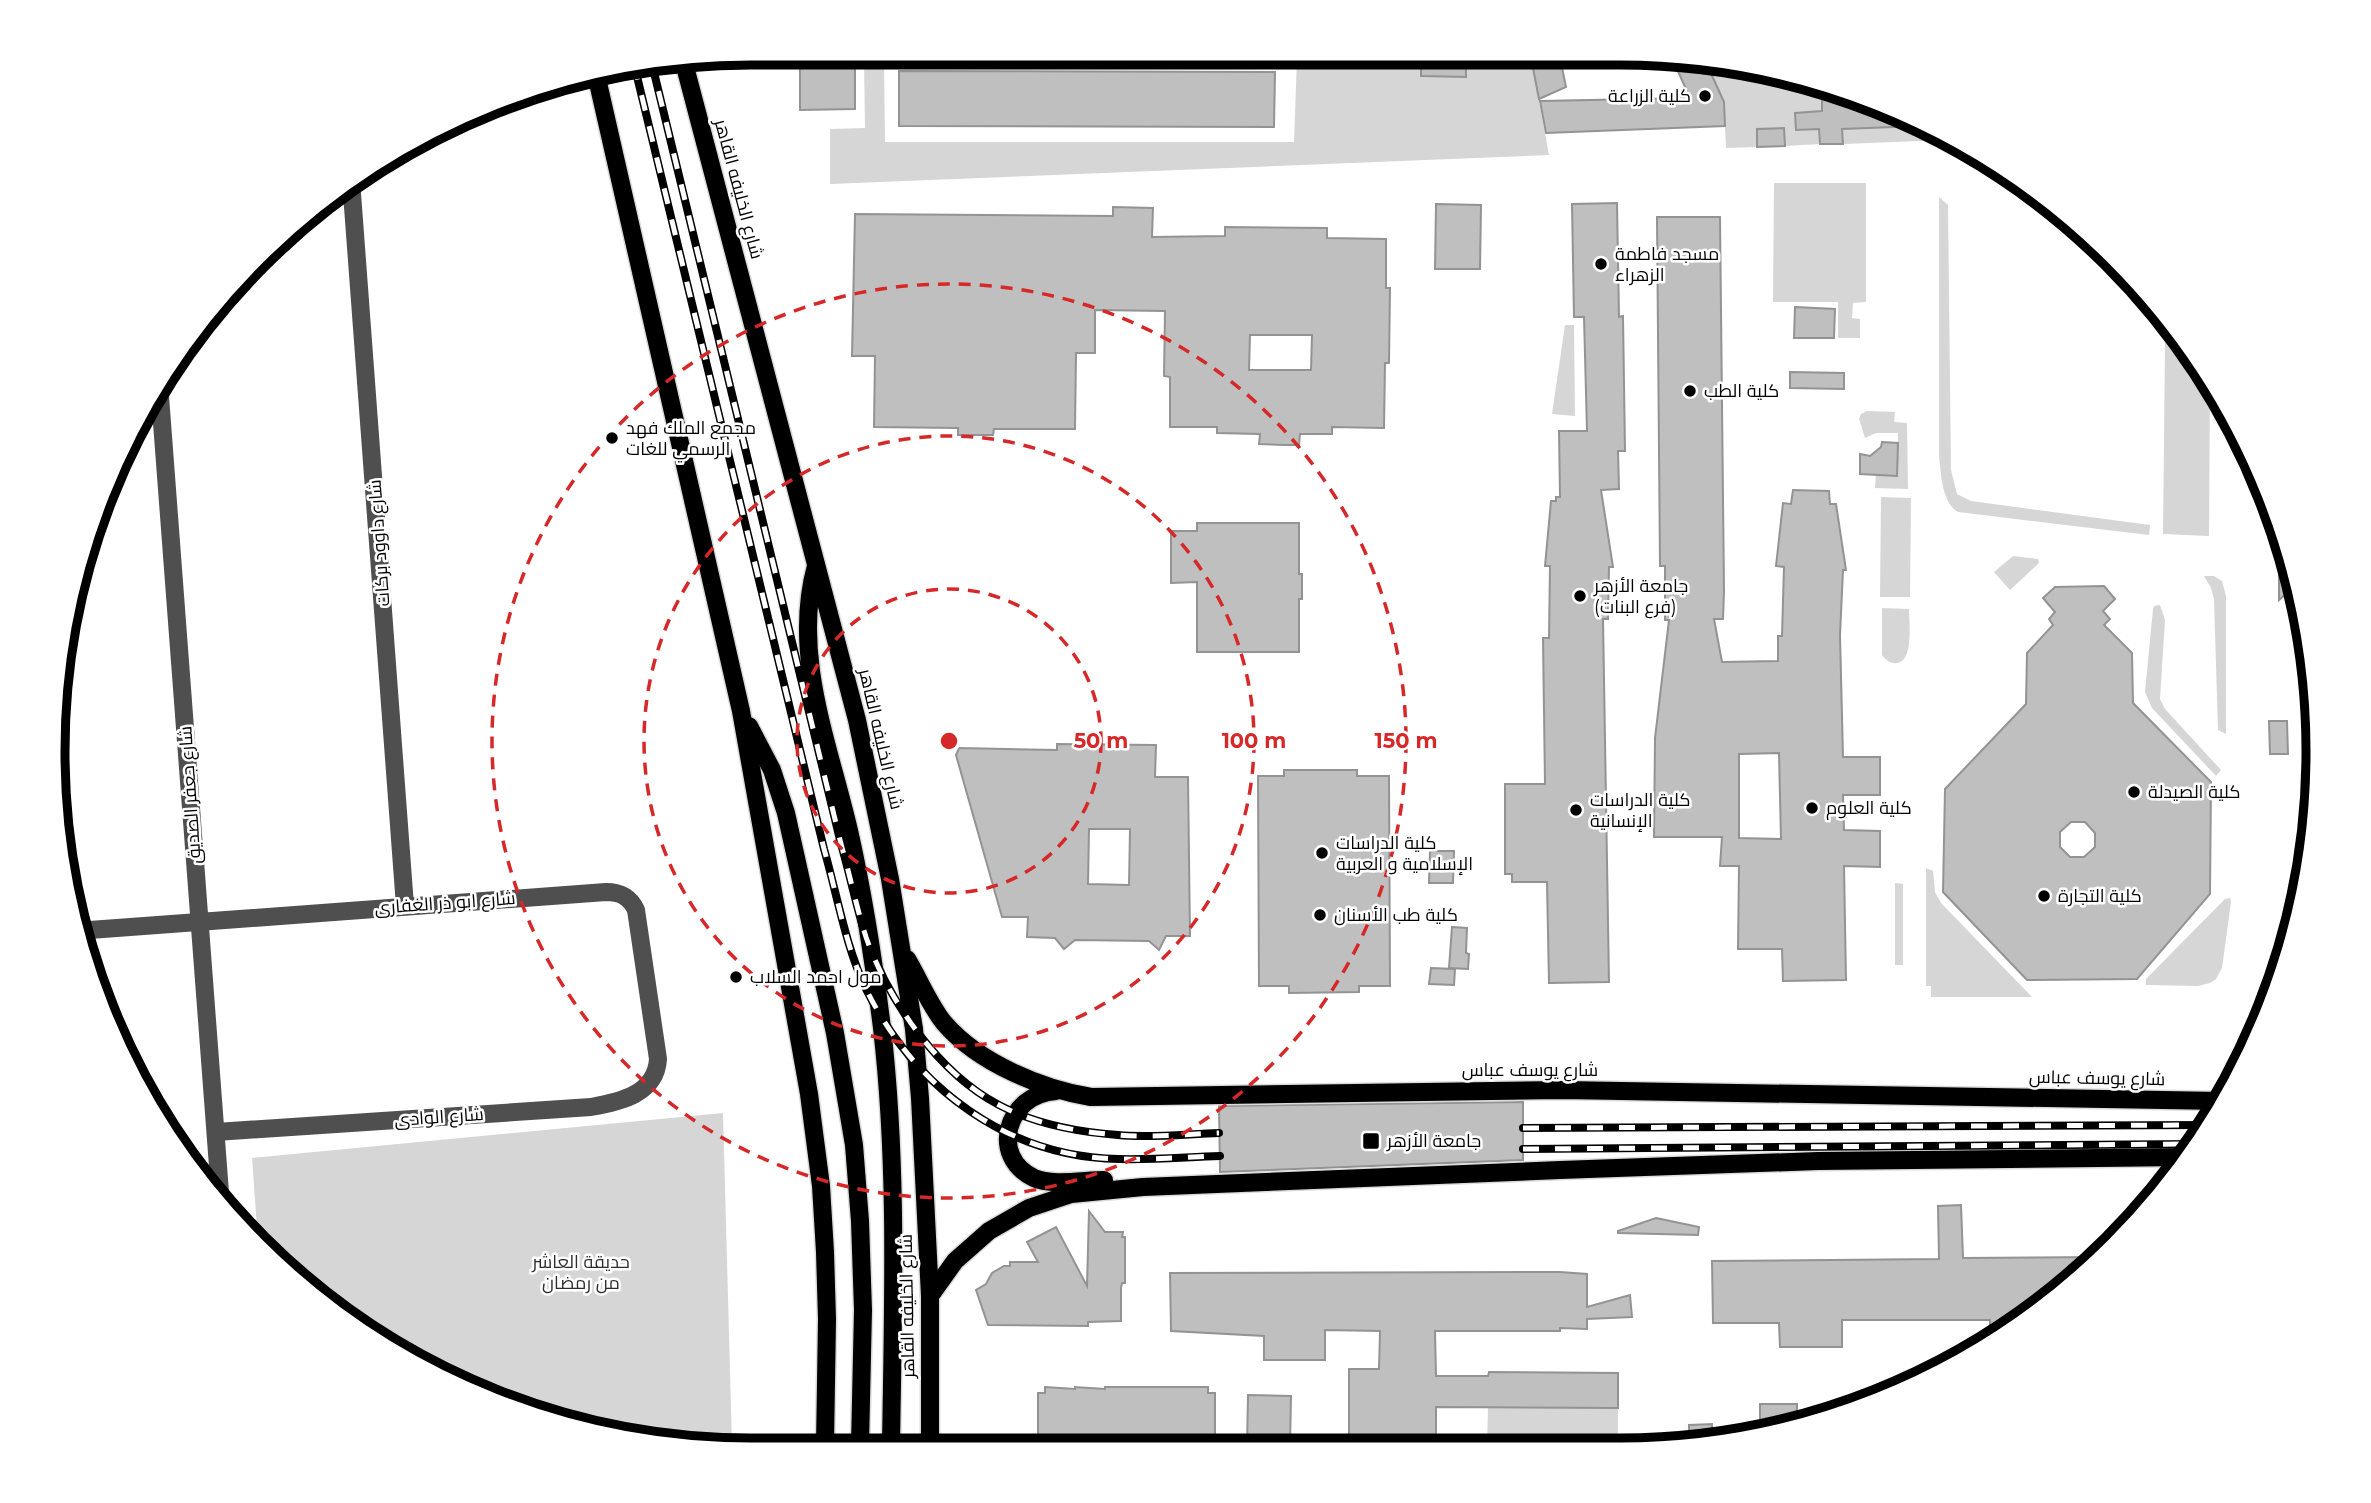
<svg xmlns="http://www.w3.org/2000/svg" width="2371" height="1503" font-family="Montserrat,Cairo,sans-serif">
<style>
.green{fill:#d6d6d6}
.building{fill:#bfbfbf;stroke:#939393;stroke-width:2;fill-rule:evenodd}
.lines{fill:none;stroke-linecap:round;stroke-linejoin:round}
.major-casing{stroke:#dbdbdb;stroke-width:21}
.minor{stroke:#4f4f4f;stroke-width:18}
.major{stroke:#000;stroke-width:18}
.rail-casing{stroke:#000;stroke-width:8}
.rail{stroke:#fff;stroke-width:5;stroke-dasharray:16;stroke-linecap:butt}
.ring{fill:none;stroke:#d62828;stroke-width:3.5;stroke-dasharray:12 9}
.poi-dot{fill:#000;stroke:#fff;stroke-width:2.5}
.labels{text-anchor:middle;stroke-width:5;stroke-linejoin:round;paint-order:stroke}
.poi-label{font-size:18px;fill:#000;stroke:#fff;text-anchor:start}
.street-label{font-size:18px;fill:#000;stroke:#fff}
.park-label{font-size:18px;fill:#2d2d2d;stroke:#fff}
.rim{fill:none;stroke:#000;stroke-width:9}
.centre{fill:#d62828;stroke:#fff;stroke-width:3.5}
.ring-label{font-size:21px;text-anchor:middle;font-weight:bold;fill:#d62828;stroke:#fff;stroke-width:5;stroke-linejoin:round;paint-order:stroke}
</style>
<rect width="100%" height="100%" fill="#fff"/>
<g class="green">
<path d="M1297,58H1531L1549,155L830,184V129L865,128L864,59H887L884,62L885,142H1294Z"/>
<path d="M1705,58L1870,101L1871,128L1923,126L1946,140L1843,144L1842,129H1820V144L1785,146L1757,129V147L1726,148L1724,102Z"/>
<path d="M1774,183H1866V302L1853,303L1852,318L1860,319V338H1838V302H1773Z"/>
<path d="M1939,197L1948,205L1951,470L1957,494L1971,501L2150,525L2149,535L1958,512C1942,503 1941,474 1939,456Z"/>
<path d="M1565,325H1574L1575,416L1552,414Z"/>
<path d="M2165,342L2182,343L2210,382L2209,536L2163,534Z"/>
<path d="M1867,411L1895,412L1894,422L1907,423L1908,489L1875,488L1876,474L1897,475L1898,433H1876L1865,438L1859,419L1861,414Z"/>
<path d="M1881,497L1911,498L1910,597H1880Z"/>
<path d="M2013,556L2038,559L2039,563L2010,590L1994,572Z"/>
<path d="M2204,576H2214L2222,581L2226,596V734L2218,730L2214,599L2211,588Z"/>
<path d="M2160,605L2165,620L2160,699L2165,709L2221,770L2216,776L2152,708L2145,692L2153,609L2154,606Z"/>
<path d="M1882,608L1909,609C1909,622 1914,661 1897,663C1890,664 1886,660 1882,655Z"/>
<path d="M1926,868L1933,871L1935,892L1941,903L2032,997H1931V986H1926Z"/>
<path d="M1895,883L1903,884V965H1895Z"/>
<path d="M2230,898L2231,902L2222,968L2216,979L2210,983L2198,986L2146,985V979L2225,899Z"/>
<path d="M723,1113L732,1445H661L484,1397L326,1306L258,1242L252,1158Z"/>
<path d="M1488,1407L1618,1408V1449L1487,1448Z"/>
</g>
<g class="building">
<path d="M1421,58H1466V77L1421,76Z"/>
<path d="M1531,58H1560L1566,87L1539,99Z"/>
<path d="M1672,58H1704L1724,102L1725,126L1546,133L1540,101L1690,98Z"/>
<path d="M800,59H855V109L800,110Z"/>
<path d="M899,71L1275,72L1274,127L899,126Z"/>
<path d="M1844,94L1887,106L1923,126L1842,129L1843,144H1820L1819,129L1796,130L1795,113L1822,111V95Z"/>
<path d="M1784,128L1785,146L1757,147V129Z"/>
<path d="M1617,203L1619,317L1623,316L1625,451H1618L1619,489L1601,490L1613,567H1609L1608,619H1603L1609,982L1549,983L1547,882H1512V874H1505V784H1545L1543,638H1549L1550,566H1545L1551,501H1556V497H1560L1559,431H1587L1584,317H1574L1572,204Z"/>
<path d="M1436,204L1481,205L1480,269H1435Z"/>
<path d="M1113,207L1153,208L1152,237L1225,236V227L1327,228V238L1386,239V288H1390L1389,363H1385L1384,428L1332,427V434H1300L1299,445H1285L1259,444L1260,434L1217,433V427H1170V377L1164,376L1165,311L1095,310V353H1076L1075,429H994L993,435H958V428L874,427L875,356H852L855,214L1113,216ZM1250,335H1312L1311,370H1249Z"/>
<path d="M1657,217H1720L1724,591L1723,619H1714L1722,662L1778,661V636H1782L1784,567L1776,566L1783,503L1791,504L1793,490L1829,491L1830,504H1836L1846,570H1843L1840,635L1843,757H1880V795H1843L1844,830L1880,831V867L1844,866L1846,980L1783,981L1782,949H1738L1739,866H1720L1722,837H1654L1655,738L1669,620H1665V566H1660ZM1779,753L1781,839L1739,838V754Z"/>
<path d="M1795,307L1835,309L1834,338H1794Z"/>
<path d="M1790,372L1844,373V389L1790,388Z"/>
<path d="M1882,442L1898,443L1897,476L1860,474V454L1870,456L1881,447Z"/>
<path d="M1197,523H1299V574H1302V599H1299V652H1197V582L1171,583V531H1197Z"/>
<path d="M2285,541L2295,586L2279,600V542Z"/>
<path d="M2104,586L2115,599L2103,611L2110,619L2104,625L2132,653L2133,703L2211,782L2210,894L2137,979L2027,980L1943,892L1945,789L2026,704L2027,653L2053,625L2049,619L2055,612L2043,598L2055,587ZM2071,822H2085L2095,833V847L2084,857H2070L2060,847V832Z"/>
<path d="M2269,721H2287L2288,754H2270Z"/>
<path d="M1057,744L1156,745L1155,777H1188L1190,936H1166L1159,950L1149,941L1075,940L1064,949L1055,938L1027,937L1028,917H1002L956,755L959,748L1057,750ZM1089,829H1130L1129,885L1088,884Z"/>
<path d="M1284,770H1357V776H1389L1390,986H1359V992L1289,993V986H1259L1258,776H1284Z"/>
<path d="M1430,851H1454L1453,883H1429Z"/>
<path d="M1452,927L1467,928L1466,953L1469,954L1468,969L1449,968Z"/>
<path d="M1431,968L1455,969L1454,985L1429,984Z"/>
<path d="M1523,1102V1160L1220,1172L1219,1106Z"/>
<path d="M1961,1205L1963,1258L2100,1257L2080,1277L1990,1338V1320H1842V1347H1780L1779,1323H1713L1712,1261L1939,1259L1938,1206Z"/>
<path d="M1089,1211L1105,1232H1123L1122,1237H1125V1283H1122L1121,1288V1321L1088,1322V1326L988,1325L976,1290L986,1284L992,1273L1004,1266H1010V1262H1038L1027,1242L1056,1227L1087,1286Z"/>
<path d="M1656,1218L1699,1227L1698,1235L1618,1233V1231Z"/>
<path d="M1560,1272L1587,1274V1307L1630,1295L1632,1317L1587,1319V1329L1560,1328V1331H1435L1436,1376H1488L1489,1372L1618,1373V1408L1436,1407V1448H1349V1369H1379L1380,1331L1325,1330V1360H1264V1336L1171,1331L1170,1273Z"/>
<path d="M1045,1387L1075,1389V1387L1105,1389V1387H1208V1393H1215V1446H1038V1393H1045Z"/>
<path d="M1248,1395L1291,1396L1290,1447H1247Z"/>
<path d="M1760,1404H1797V1427L1760,1433Z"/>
<path d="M1712,1424V1441L1689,1445V1425Z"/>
</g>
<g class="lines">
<g class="major-casing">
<g id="major">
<path d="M683,59L857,720L890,879L914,1029L920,1098L930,1296V1446"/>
<path d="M596,74L741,711L809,1094L821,1186L825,1252L827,1319L825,1445"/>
<path d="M816,566C791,656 830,746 850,835C864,898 874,963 882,1028C898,1167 893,1306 891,1446"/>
<path d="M749,726L772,770L786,813L835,1033L854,1145L860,1221L863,1310L860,1445"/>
<path d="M907,959C918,977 931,1008 945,1024C979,1063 1042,1089 1091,1097L1563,1090L2221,1101"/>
<path d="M1056,1091C1006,1094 989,1157 1034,1178C1051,1186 1085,1180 1104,1180"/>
<path d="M930,1296L955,1261L989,1231L1029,1208L1071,1194L1143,1187L1560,1170L1818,1161L2187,1157"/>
</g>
</g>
<g class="minor">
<path d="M351,180L405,906"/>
<path d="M159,383L221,1206"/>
<path d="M76,931L606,892C621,892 630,897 636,910L658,1059C656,1094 620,1102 591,1107L216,1132"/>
</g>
<use href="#major" class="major"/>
<g class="rail-casing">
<g id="rail">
<path d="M651,60L841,844C850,875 856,906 866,937C888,1000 938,1073 999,1105C1035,1124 1078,1132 1118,1135C1151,1138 1186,1134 1219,1133"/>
<path d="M634,64L824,849C837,894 846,949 867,991C916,1089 1008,1157 1119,1159C1152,1160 1186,1157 1220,1156"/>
<path d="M1523,1128L2206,1125"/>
<path d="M1523,1149L2195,1144"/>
</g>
</g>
<use href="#rail" class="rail"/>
</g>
<g class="ring">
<circle cx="949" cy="741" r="152"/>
<circle cx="949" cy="741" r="305"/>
<circle cx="949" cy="741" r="457"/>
</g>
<g class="poi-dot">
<circle cx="1705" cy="96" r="7"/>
<circle cx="1601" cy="264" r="7"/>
<circle cx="1690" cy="391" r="7"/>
<circle cx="612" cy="438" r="7"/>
<circle cx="1580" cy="596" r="7"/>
<circle cx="2134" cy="792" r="7"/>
<circle cx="1812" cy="808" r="7"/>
<circle cx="1576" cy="810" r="7"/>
<circle cx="1322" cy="853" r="7"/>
<circle cx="2044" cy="896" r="7"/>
<circle cx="1320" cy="915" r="7"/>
<circle cx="736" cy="977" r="7"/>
<rect x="1362" y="1132" width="18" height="18" rx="3.5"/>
</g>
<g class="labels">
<g class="poi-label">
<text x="1691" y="102" text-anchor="end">كلية الزراعة</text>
<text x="1615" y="260">مسجد فاطمة<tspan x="1615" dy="21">الزهراء</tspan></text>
<text x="1704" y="397">كلية الطب</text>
<text x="626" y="434">مجمع الملك فهد<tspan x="626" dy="21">الرسمي للغات</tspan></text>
<text x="1594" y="592">جامعة الأزهر<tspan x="1594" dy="21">(فرع البنات)</tspan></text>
<text x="2148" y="798">كلية الصيدلة</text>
<text x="1590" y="806">كلية الدراسات<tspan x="1590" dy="21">الإنسانية</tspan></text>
<text x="1826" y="814">كلية العلوم</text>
<text x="1336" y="849">كلية الدراسات<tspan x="1336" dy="21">الإسلامية و العربية</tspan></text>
<text x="2058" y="902">كلية التجارة</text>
<text x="1334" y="921">كلية طب الأسنان</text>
<text x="750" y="983">مول احمد السلاب</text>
<text x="1387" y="1147">جامعة الأزهر</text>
</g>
<g class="street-label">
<text transform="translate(739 189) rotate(75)" y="6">شارع الخليفه القاهر</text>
<text transform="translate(379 543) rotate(-94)" y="6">شارع داوود بركات</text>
<text transform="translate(881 739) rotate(77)" y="6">شارع الخليفه القاهر</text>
<text transform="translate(190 795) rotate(-94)" y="6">شارع جعفر الصديق</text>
<text transform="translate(445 903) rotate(-4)" y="6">شارع ابو ذر الغفارى</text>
<text x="1530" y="1076">شارع يوسف عباس</text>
<text transform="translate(2097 1078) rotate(1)" y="6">شارع يوسف عباس</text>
<text transform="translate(439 1117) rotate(-4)" y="6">شارع الوادى</text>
<text transform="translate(907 1306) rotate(-91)" y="6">شارع الخليفه القاهر</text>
</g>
<g class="park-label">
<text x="581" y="1268">حديقة العاشر<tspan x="581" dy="21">من رمضان</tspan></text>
</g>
</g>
<path d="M0 0H2371V1503H0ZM751 65H1620A686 686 0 0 1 2306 751V752A686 686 0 0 1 1620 1438H751A686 686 0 0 1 65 752V751A686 686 0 0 1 751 65Z" fill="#fff" fill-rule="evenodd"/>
<path class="rim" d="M751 65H1620A686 686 0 0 1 2306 751V752A686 686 0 0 1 1620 1438H751A686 686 0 0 1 65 752V751A686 686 0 0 1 751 65Z"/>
<circle cx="949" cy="741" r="10" class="centre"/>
<g class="ring-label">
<text x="1101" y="748">50 m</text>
<text x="1254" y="748">100 m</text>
<text x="1406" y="748">150 m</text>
</g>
</svg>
